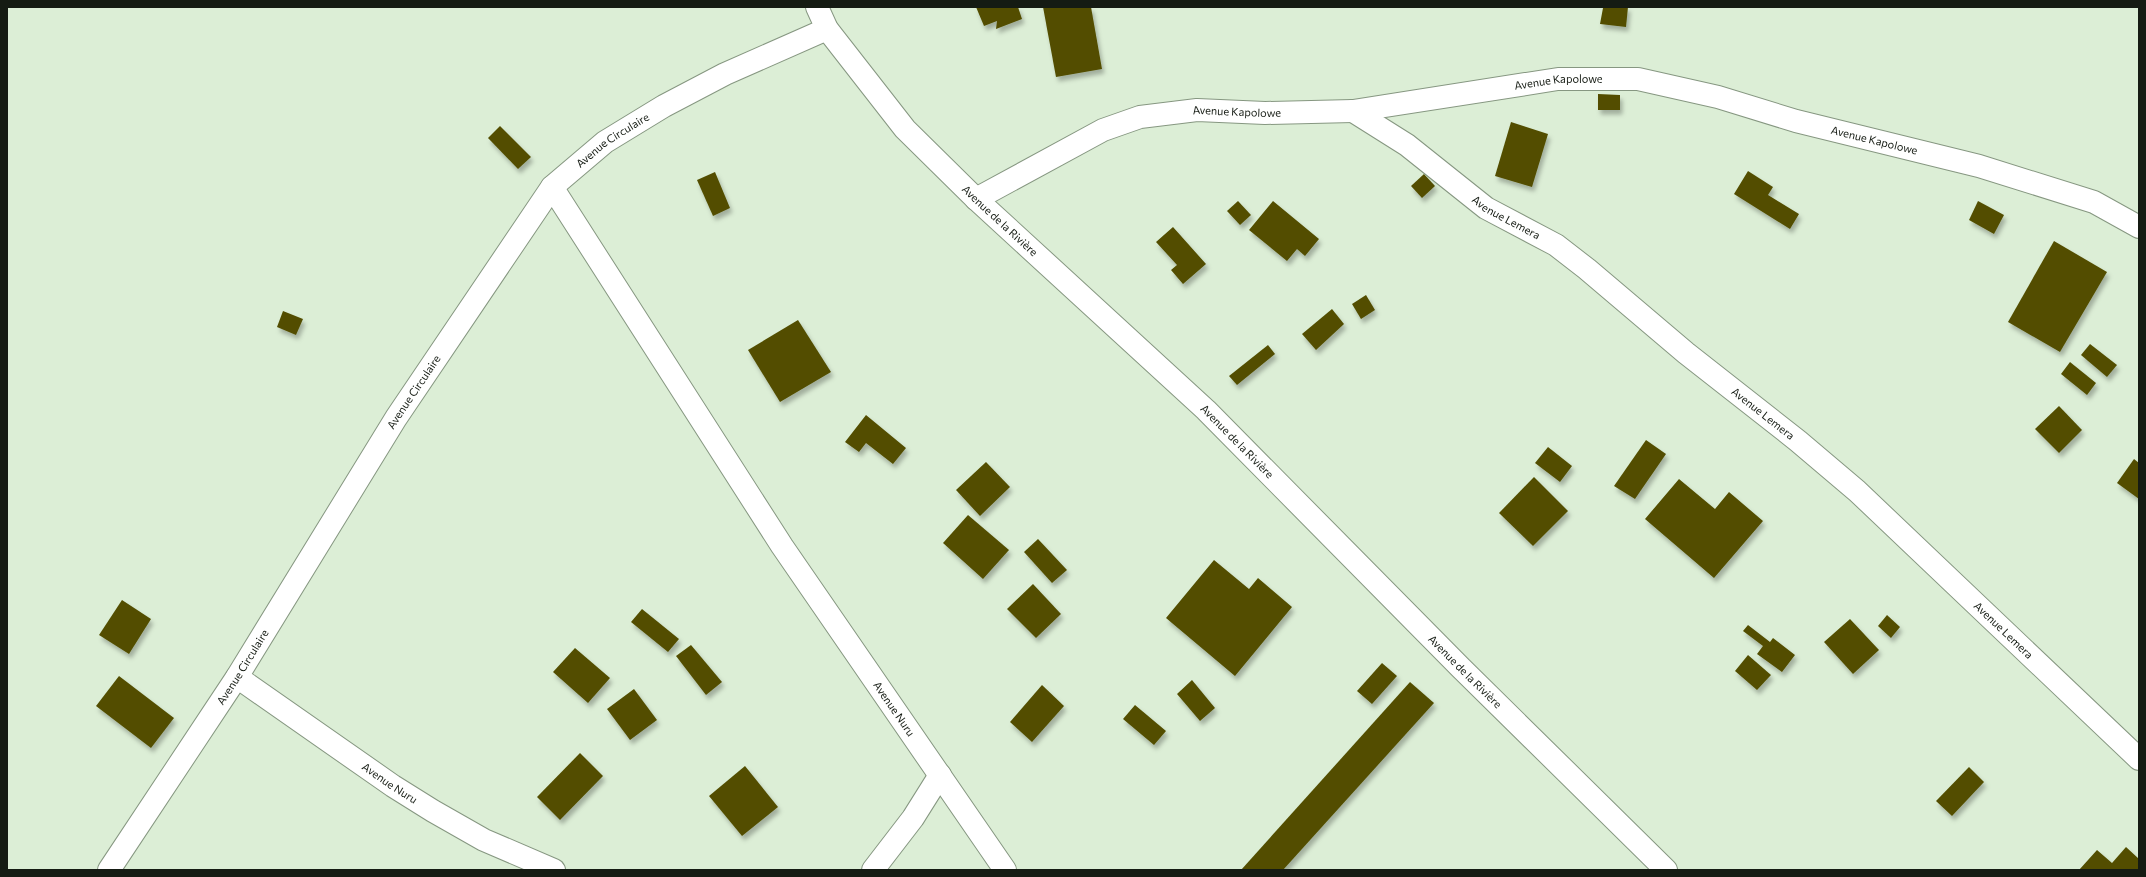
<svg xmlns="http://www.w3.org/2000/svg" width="2146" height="877" font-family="Commissioner,sans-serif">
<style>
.building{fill:#524e00;filter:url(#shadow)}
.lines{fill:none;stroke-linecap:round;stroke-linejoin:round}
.minor-casing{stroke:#869781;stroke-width:24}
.minor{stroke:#fff;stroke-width:22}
.labels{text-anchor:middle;stroke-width:4;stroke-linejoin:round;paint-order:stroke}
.street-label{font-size:11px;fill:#151b13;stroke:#fff}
</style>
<defs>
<filter id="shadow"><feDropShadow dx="2.5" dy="4.5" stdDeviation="2" flood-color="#0004"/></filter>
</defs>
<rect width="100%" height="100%" fill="#dceed6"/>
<g class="building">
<path d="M976,7H1018L1022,19L996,29L997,21L984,26Z"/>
<path d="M1043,7H1091L1102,69L1056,77Z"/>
<path d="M1605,7H1628L1626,27L1600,24L1603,8Z"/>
<path d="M1598,94L1620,95V110H1598Z"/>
<path d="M1511,122L1548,134L1532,187L1495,176Z"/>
<path d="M500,126L531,157L518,169L488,138Z"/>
<path d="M1748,171L1773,187L1768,195L1799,214L1790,229L1734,194Z"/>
<path d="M715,172L730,208L713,216L697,180Z"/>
<path d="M1424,174L1435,186L1422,198L1411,186Z"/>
<path d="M1238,201L1251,215L1240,225L1227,211Z"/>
<path d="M1273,201L1319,239L1305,256L1297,249L1287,261L1249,230Z"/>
<path d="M1978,201L2004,215L1994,234L1969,220Z"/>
<path d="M1173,227L1206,264L1183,284L1171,270L1177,265L1156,242Z"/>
<path d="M2054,241L2107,272L2060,352L2008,322Z"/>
<path d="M1366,295L1375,310L1361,319L1352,304Z"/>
<path d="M1332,309L1344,324L1316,350L1302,334Z"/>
<path d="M283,311L303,319L296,335L277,327Z"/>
<path d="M798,320L831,372L780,402L748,350Z"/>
<path d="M2090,344L2117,365L2107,377L2081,355Z"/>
<path d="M1268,345L1275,354L1237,385L1229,376Z"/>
<path d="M2070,362L2096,383L2087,395L2061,374Z"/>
<path d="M2059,406L2082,430L2059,453L2035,429Z"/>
<path d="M866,415L906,448L893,464L866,443L859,452L845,442Z"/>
<path d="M1646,440L1666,454L1635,499L1614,486Z"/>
<path d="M1548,447L1572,466L1560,482L1535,463Z"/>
<path d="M2134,459L2139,463V499L2117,483Z"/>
<path d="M986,462L1010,487L980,516L956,490Z"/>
<path d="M1534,477L1568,511L1533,546L1499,513Z"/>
<path d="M1679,479L1715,509L1729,492L1763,521L1714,578L1645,519Z"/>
<path d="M968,515L1009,550L983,579L943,543Z"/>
<path d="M1038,539L1067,570L1052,583L1024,552Z"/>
<path d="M1214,560L1249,589L1258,578L1292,607L1235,676L1166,618Z"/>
<path d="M1033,584L1061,614L1036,638L1007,609Z"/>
<path d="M122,600L151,619L129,654L99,635Z"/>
<path d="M642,609L679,639L668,652L631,622Z"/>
<path d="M1887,615L1900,627L1891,638L1878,626Z"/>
<path d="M1850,619L1879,650L1853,674L1824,642Z"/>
<path d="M1748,625L1770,642L1773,638L1795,655L1782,672L1757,654L1763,646L1743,631Z"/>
<path d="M691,645L722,682L706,695L676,656Z"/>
<path d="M575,648L610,678L588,703L553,672Z"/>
<path d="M1748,655L1771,675L1757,690L1735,671Z"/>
<path d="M1382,663L1397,676L1372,704L1357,691Z"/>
<path d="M119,676L174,718L151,748L96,706Z"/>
<path d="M1192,680L1215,708L1200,721L1177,694Z"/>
<path d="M1410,682L1434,703L1283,870H1241Z"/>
<path d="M1042,685L1064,706L1032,742L1010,722Z"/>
<path d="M634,689L657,720L630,740L607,709Z"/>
<path d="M1135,705L1166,731L1154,745L1123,719Z"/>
<path d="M580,753L603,776L560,820L537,797Z"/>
<path d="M745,766L778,807L742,836L709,796Z"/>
<path d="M1969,767L1984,782L1952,816L1936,801Z"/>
<path d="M2126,847L2139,859V870H2079L2097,850L2112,863Z"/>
</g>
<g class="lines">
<g class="minor-casing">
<g id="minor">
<path id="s1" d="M817,7L827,29L905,129L976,199L1206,410L1461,668L1666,870"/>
<path id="s2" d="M1353,111L1407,145L1486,208L1556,245L1587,269L1686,353L1798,441L1857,491L2139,759"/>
<path id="s3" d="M552,187L782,546L1005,870"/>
<path id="s4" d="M976,199L1103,130L1140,117L1197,110L1265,113L1353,111L1558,79H1638L1718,97L1796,121L1979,166L2094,202L2139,227"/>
<path id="s5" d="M237,677L393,786L433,811L484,840L554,870"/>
<path id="s6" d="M109,870L237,677L396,418L552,187L605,142L664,106L725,74L827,29"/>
<path d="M873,870L913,818L940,775"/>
</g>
</g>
<use href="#minor" class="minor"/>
</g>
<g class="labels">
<g class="street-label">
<text dy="4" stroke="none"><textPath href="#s4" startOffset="605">Avenue Kapolowe</textPath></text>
<text dy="4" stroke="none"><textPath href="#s4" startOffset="281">Avenue Kapolowe</textPath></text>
<text dy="4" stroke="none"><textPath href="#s4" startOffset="929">Avenue Kapolowe</textPath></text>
<text dy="4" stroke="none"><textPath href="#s6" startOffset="891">Avenue Circulaire</textPath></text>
<text dy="4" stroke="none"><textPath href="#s2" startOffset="187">Avenue Lemera</textPath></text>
<text dy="4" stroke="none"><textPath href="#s1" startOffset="283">Avenue de la Rivière</textPath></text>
<text dy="4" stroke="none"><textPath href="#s6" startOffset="567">Avenue Circulaire</textPath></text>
<text dy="4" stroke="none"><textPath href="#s2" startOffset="511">Avenue Lemera</textPath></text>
<text dy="4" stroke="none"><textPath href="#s1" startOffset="607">Avenue de la Rivière</textPath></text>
<text dy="4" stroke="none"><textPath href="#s2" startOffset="835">Avenue Lemera</textPath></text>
<text dy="4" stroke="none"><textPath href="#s6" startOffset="243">Avenue Circulaire</textPath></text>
<text dy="4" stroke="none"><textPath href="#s1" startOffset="931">Avenue de la Rivière</textPath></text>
<text dy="4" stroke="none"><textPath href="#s3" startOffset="624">Avenue Nuru</textPath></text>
<text dy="4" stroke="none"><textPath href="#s5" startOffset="186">Avenue Nuru</textPath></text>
</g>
</g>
<rect width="2146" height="877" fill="none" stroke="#151b13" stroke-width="16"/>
</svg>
